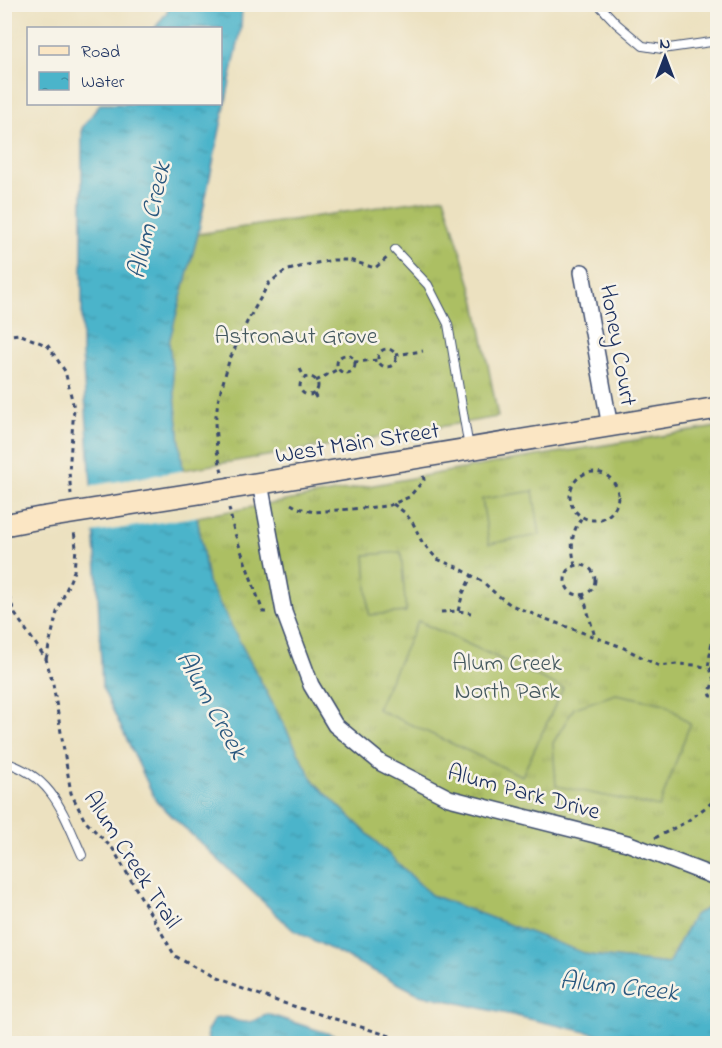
<svg xmlns="http://www.w3.org/2000/svg" width="722" height="1048" font-family="'Indie Flower',sans-serif">
<style>
.grass{fill:url(#grass-tufts);stroke:#647760;stroke-width:1.5}
.pitch{fill:#acbf63;stroke:#647760;stroke-width:1.5}
.water{fill:url(#water-ripples);stroke:#337294;stroke-width:1.5}
.pier{fill:#ece1c0}
.lines{fill:none;stroke-linecap:round;stroke-linejoin:round}
.service-casing{stroke:#3a4a6d;stroke-width:10}
.minor-casing{stroke:#3a4a6d;stroke-width:18}
.secondary-casing{stroke:#3a4a6d;stroke-width:24}
.path{stroke:#3a4a6d;stroke-width:3;stroke-dasharray:4.5 4.5;stroke-linecap:butt}
.service{stroke:#fff;stroke-width:8}
.minor{stroke:#fff;stroke-width:15}
.secondary{stroke:#fbe6c4;stroke-width:21}
.secondary-bridge-casing{stroke:#3a4a6d;stroke-width:24;stroke-linecap:butt}
.secondary-bridge{stroke:#fbe6c4;stroke-width:21}
.labels{text-anchor:middle;stroke-width:5;stroke-linejoin:round;paint-order:stroke}
.park-label{font-size:24px;fill:#465a60;stroke:#f7f3e8}
.street-label{font-size:24px;fill:#1b2f5e;stroke:#f7f3e8}
.water-label{font-size:26px;font-style:italic;fill:#29577e;stroke:#f7f3e8}
</style>
<defs>
<pattern id="grass-tufts" width="24" height="20" patternUnits="userSpaceOnUse" patternTransform="scale(1.5)"><rect width="24" height="20" fill="#acbf63"/><path d="M3 7l-1-3M5 7V3M7 7l1-3M15 17l-1-3M17 17v-4M19 17l1-3" fill="none" stroke="#93a458"/></pattern>
<pattern id="water-ripples" width="26" height="14" patternUnits="userSpaceOnUse" patternTransform="scale(1.5)"><rect width="26" height="14" fill="#4bb4ca"/><path d="M2 4q2-2 4 0t4 0M15 11q2-2 4 0t4 0" fill="none" stroke="#3e93a7"/></pattern>
</defs>
<rect width="100%" height="100%" fill="#f7f3e8"/>
<filter id="ink" filterUnits="userSpaceOnUse"><feTurbulence type="fractalNoise" baseFrequency=".0167" numOctaves="2"/><feDisplacementMap in="SourceGraphic" scale="12" xChannelSelector="R" yChannelSelector="G"/><feConvolveMatrix kernelMatrix="1 2 1 2 8 2 1 2 1" color-interpolation-filters="sRGB"/></filter>
<filter id="wash" filterUnits="userSpaceOnUse"><feTurbulence type="fractalNoise" baseFrequency=".008" numOctaves="4" result="noise"/><feDisplacementMap in="SourceGraphic" scale="24" xChannelSelector="R" yChannelSelector="G"/><feGaussianBlur stdDeviation="1.35" result="paint"/><feColorMatrix in="noise" values="0 0 0 0 0 0 0 0 0 0 0 0 0 0 0 0 0 1.4 0 .05"/><feComposite in="paint" operator="in"/></filter>
<g filter="url(#wash)">
<rect width="100%" height="100%" fill="#ece1c0"/>
<g class="grass">
<path d="M444,197L476,302L498,417L183,470L169,342L198,234Z"/>
<path d="M717,427V915L709,907L694,915L668,964L589,955L431,895L314,782L208,582L197,517L506,461Z"/>
</g>
<g class="pitch">
<path d="M533,491L540,535L489,544L482,499Z"/>
<path d="M401,552L406,612L369,615L365,555Z"/>
<path d="M418,621L563,688L522,776L377,709Z"/>
<path d="M616,694L665,704L690,724L659,807L556,786L553,743L574,708Z"/>
</g>
<g class="water">
<path d="M169,5H242L241,29L198,234L169,342L183,470L197,517L208,582L314,782L431,895L589,955L668,964L694,915L710,907L717,915V1043H635L419,994L293,930L156,801L102,687L97,570L82,353V128L100,104H220V28H155L167,12Z"/>
<path d="M267,1014L358,1043H208L207,1031L214,1019C233,1014 229,1021 243,1022C252,1023 260,1018 267,1014Z"/>
</g>
<path class="pier" d="M186,470L200,516L92,533L89,486Z"/>
</g>
<g filter="url(#ink)">
<g class="lines">
<g class="service-casing">
<g id="service">
<path d="M596,4L600,6L617,24L643,46L662,49L718,41"/>
<path d="M395,250L428,285L448,324L469,448"/>
<path d="M4,762C53,776 63,813 82,855"/>
</g>
</g>
<g class="minor-casing">
<g id="minor">
<path d="M582,272L610,427"/>
<path d="M260,483L284,612L311,685L335,725L381,763L449,798L627,843L718,878"/>
</g>
</g>
<g class="secondary-casing">
<g id="secondary">
<path d="M231,488L718,408"/>
<path d="M4,525L40,518"/>
</g>
</g>
<g class="path">
<path d="M4,336L19,334L48,346L65,371L74,408L69,472L71,494"/>
<circle cx="387" cy="358" r="9"/>
<circle cx="346" cy="364" r="9"/>
<path d="M395,355L423,351"/>
<path d="M354,362L378,360"/>
<path d="M300,369L305,378"/>
<circle cx="309" cy="386" r="9"/>
<path d="M316,381L338,369"/>
<path d="M314,394L318,401"/>
<circle cx="594" cy="496" r="24"/>
<path d="M222,472L217,451L215,423L218,401L229,361L247,322L269,283L285,271L311,264L333,260H349L375,268L387,258"/>
<path d="M291,504L298,508L314,512L388,506L409,497L424,480L423,475"/>
<path d="M393,504L404,512L413,523L422,542L437,559L459,568L483,582L496,594L511,605L543,618L622,647L659,666L677,664L696,665L708,668"/>
<path d="M229,508L234,531L263,612H268"/>
<circle cx="580" cy="580" r="15"/>
<path d="M575,566C571,545 570,535 582,517"/>
<path d="M4,570L8,594L15,614L46,659L53,684L71,793L85,821L113,849L175,956L215,979L277,1001L416,1044"/>
<path d="M583,595L595,637"/>
<path d="M718,599L708,668L718,669"/>
<path d="M458,611L463,593L472,575"/>
<path d="M441,612L458,611L471,613"/>
<path d="M46,659L57,612L74,571L76,548L74,530"/>
<path d="M710,668L714,680L710,692L711,696H713"/>
<path d="M655,838L686,822L718,798"/>
</g>
<use href="#service" class="service"/>
<use href="#minor" class="minor"/>
<use href="#secondary" class="secondary"/>
<g class="secondary-bridge-casing">
<path id="secondary-bridge" d="M40,518L231,488"/>
</g>
<use href="#secondary-bridge" class="secondary-bridge"/>
</g>
</g>
<g class="labels">
<g class="park-label">
<text x="296" y="343">Astronaut Grove</text>
<text x="507" y="670">Alum Creek<tspan x="507" dy="28">North Park</tspan></text>
</g>
<g class="street-label">
<text transform="translate(619 345) rotate(80)" y="8">Honey Court</text>
<text transform="translate(357 442) rotate(-9)" y="8">West Main Street</text>
<text transform="translate(524 791) rotate(15)" y="8">Alum Park Drive</text>
<text transform="translate(133 859) rotate(57)" y="8">Alum Creek Trail</text>
</g>
<g class="water-label">
<text transform="translate(148 220) rotate(-77)" y="9">Alum Creek</text>
<text transform="translate(213 704) rotate(61)" y="9">Alum Creek</text>
<text transform="translate(619 985) rotate(6)" y="9">Alum Creek</text>
</g>
</g>
<rect width="722" height="1048" fill="none" stroke="#f7f3e8" stroke-width="24"/>
<rect x="27" y="27" width="195" height="78" fill="#f7f3e8" stroke="#9fa5b1" stroke-width="1.5"/>
<rect x="39" y="46" width="30" height="9" fill="#fbe6c4" stroke="#9fa5b1" stroke-width="1.5"/>
<text x="81" y="57" font-size="18" fill="#1b2f5e">Road</text>
<rect x="39" y="72" width="30" height="18" fill="url(#water-ripples)" stroke="#9fa5b1" stroke-width="1.5"/>
<text x="81" y="87" font-size="18" fill="#1b2f5e">Water</text>
<g transform="translate(665 57)" stroke="#f7f3e8" stroke-width="4.5" paint-order="stroke">
<path d="M0-4.5L10 22L0 15L-10 22Z" fill="#1b2f5e"/>
<text y="-9" font-size="16" font-weight="bold" text-anchor="middle" fill="#1b2f5e">N</text>
</g>
</svg>
